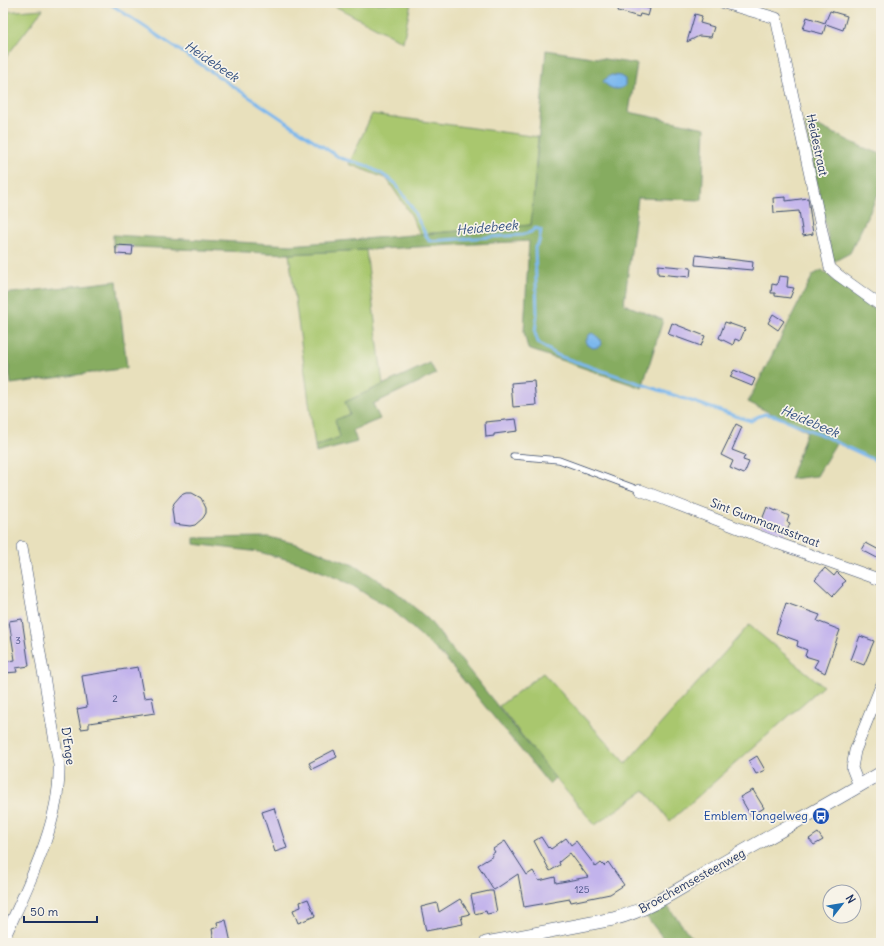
<svg xmlns="http://www.w3.org/2000/svg" width="884" height="946" font-family="Delius,sans-serif">
<style>
.green{fill:#a9c76e;stroke:#627b66}
.forest{fill:#86ac61;stroke:#506e60}
.water{fill:#7cb8ee;stroke:#4c74a6}
.lines{fill:none;stroke-linecap:round;stroke-linejoin:round}
.stream{stroke:#7cb8ee;stroke-width:3}
.building{fill:#c2b3ec}
.service-casing{stroke:#3a4a6c;stroke-width:7}
.minor-casing{stroke:#3a4a6c;stroke-width:12}
.tertiary-casing{stroke:#3a4a6c;stroke-width:14}
.service{stroke:#fff;stroke-width:5.5}
.minor{stroke:#fff;stroke-width:11}
.tertiary{stroke:#fff;stroke-width:13}
.labels{text-anchor:middle;stroke-width:3.5;stroke-linejoin:round;paint-order:stroke}
.number-label{font-size:10px;fill:#455082}
.street-label{font-size:12px;fill:#1b2f5e;stroke:#f7f3e8}
.transit-label{font-size:12px;fill:#164399;stroke:#f7f3e8;text-anchor:end}
.water-label{font-size:13px;font-style:italic;fill:#335182;stroke:#f7f3e8}
</style>
<rect width="100%" height="100%" fill="#f7f3e8"/>
<filter id="ink" filterUnits="userSpaceOnUse"><feTurbulence type="fractalNoise" baseFrequency=".025" numOctaves="2"/><feDisplacementMap in="SourceGraphic" scale="8" xChannelSelector="R" yChannelSelector="G"/><feConvolveMatrix kernelMatrix="1 2 1 2 8 2 1 2 1" color-interpolation-filters="sRGB"/></filter>
<filter id="wash" filterUnits="userSpaceOnUse"><feTurbulence type="fractalNoise" baseFrequency=".012" numOctaves="4" result="noise"/><feDisplacementMap in="SourceGraphic" scale="16" xChannelSelector="R" yChannelSelector="G"/><feGaussianBlur stdDeviation="0.9" result="paint"/><feColorMatrix in="noise" values="0 0 0 0 0 0 0 0 0 0 0 0 0 0 0 0 0 1.4 0 .05"/><feComposite in="paint" operator="in"/></filter>
<g filter="url(#wash)">
<rect width="100%" height="100%" fill="#e8e0bc"/>
<g class="green">
<path d="M329,3H411L403,42Z"/>
<path d="M43,9L3,61V12Z"/>
<path d="M372,114L538,137L531,225L420,234L411,215L387,179L349,164Z"/>
<path d="M366,250L383,385L345,402L350,414L341,437L315,446L289,254Z"/>
<path d="M749,625L823,686L670,821L645,790L595,825L555,778L499,706L543,673L626,763Z"/>
</g>
<g class="forest">
<path d="M546,50L637,64L629,112L705,128L702,200L638,198L624,304L663,320L642,388L528,349L524,332L529,241L289,254L113,246V235L291,245L531,225Z"/>
<path d="M804,119L862,147L881,154V188L850,253L833,262Z"/>
<path d="M822,270L839,284L881,314V463L836,443L817,476L790,479L807,431L748,402L813,275Z"/>
<path d="M117,281L127,368L11,384L3,326V294Z"/>
<path d="M430,363L436,374L373,404L380,419L353,430L357,442L316,453L315,446L340,437L335,420L350,414L345,402Z"/>
<path d="M269,537L304,546L356,566L395,591L428,619L555,778L549,784L445,658L396,613L350,584L304,564L259,552L194,544V538Z"/>
<path d="M665,903L696,943H667L645,915Z"/>
</g>
<g class="water">
<path d="M611,75L620,76L625,79V86C617,92 608,88 603,81Z"/>
<path d="M592,333C597,336 600,338 602,344L598,347L593,348L588,345L586,341L589,335Z"/>
</g>
<g class="lines">
<g class="stream">
<path d="M3,3H6"/>
<path d="M109,3L340,158L365,165L382,174L395,183L411,206L429,241L521,235L531,232L535,228L541,230L539,242L535,247L537,314L535,333L538,342L541,345L559,356L741,418L751,421L757,417L765,414L776,416L817,433L881,463"/>
</g>
</g>
<g id="blocks">
<g class="building">
<path d="M620,3H643L642,6L650,9L648,16L640,14L639,17L618,11Z"/>
<path d="M830,11L847,16L843,30L826,24L823,34L803,29L807,17L825,23Z"/>
<path d="M695,14L702,16L700,23L714,27L711,37L699,36L687,42Z"/>
<path d="M786,197V201L808,198L813,234L803,236L799,211L774,213L773,198Z"/>
<path d="M116,245L133,246L132,255L116,254Z"/>
<path d="M696,255L753,262L752,270L695,265Z"/>
<path d="M658,265L691,268L690,277L658,274Z"/>
<path d="M779,276L788,277L787,287L794,288L790,298L775,296V293H771L772,284L777,285Z"/>
<path d="M773,314L784,321L778,330L768,323Z"/>
<path d="M725,322L745,329L740,341L735,339L733,345L719,338Z"/>
<path d="M672,323L705,336L701,346L668,334Z"/>
<path d="M734,370L755,379L752,386L730,377Z"/>
<path d="M534,381L536,405L513,407L511,383Z"/>
<path d="M516,419L518,431L494,434V436L486,437L485,422Z"/>
<path d="M736,424L742,427L732,450L745,455L743,460L749,462L744,474L730,468L733,461L721,455Z"/>
<path d="M186,493H192L201,498L206,508V513L203,518L195,525L190,526L174,524L172,509L174,503L181,495Z"/>
<path d="M767,507L776,511V510L789,516L787,522L790,523L785,535L760,525Z"/>
<path d="M866,543L881,551V560L862,550Z"/>
<path d="M825,568L834,576L837,572L846,581L842,584L843,585L833,596L815,579Z"/>
<path d="M786,603L820,615L817,621L840,630L825,673L814,667L818,660L805,656L807,650L797,646L798,641L776,633Z"/>
<path d="M22,619L29,666L16,668L17,672L5,673L3,662L15,660L9,621Z"/>
<path d="M860,636L874,641L864,665L851,660Z"/>
<path d="M138,667L144,698L152,697L155,713L89,723V728L81,729L77,709L87,707L82,676Z"/>
<path d="M334,750L337,757L312,769L309,763Z"/>
<path d="M757,756L765,770L756,774L749,761Z"/>
<path d="M753,790L764,808L751,816L740,797Z"/>
<path d="M274,808L287,848L275,852L262,812Z"/>
<path d="M818,833L823,840L814,845L809,839Z"/>
<path d="M541,837L548,848L549,847L551,849L566,838L571,845L576,841L596,867L601,863L604,866L608,862L624,885L610,894L571,902L570,899L524,907L518,874L494,890L478,865L493,856L492,854L495,852L493,849L505,841L527,875L533,871L539,881L555,877L556,883L588,877L570,853L559,862L560,865L550,871L534,841Z"/>
<path d="M489,891H493L497,912L487,914L486,911L475,914L471,895Z"/>
<path d="M308,899L315,916L298,923L293,910L301,907L300,902Z"/>
<path d="M460,899L470,914L461,916L463,924L426,931L421,907L437,903L439,912Z"/>
<path d="M226,920L231,943H220L219,940L214,941L212,929L218,927L217,922Z"/>
</g>
</g>
</g>
<g filter="url(#ink)">
<use href="#blocks" fill-opacity="0" stroke="#3a4a6c" stroke-width="1"/>
<g class="lines">
<g class="service-casing">
<path id="service" d="M513,456L559,460L640,490"/>
</g>
<g class="minor-casing">
<g id="minor">
<path d="M724,3L776,18L830,268L838,275L881,306"/>
<path d="M640,490L777,543L881,580"/>
<path d="M859,786L852,768L855,751L881,686"/>
<path d="M3,941C26,889 61,823 59,765L22,547"/>
</g>
</g>
<g class="tertiary-casing">
<path id="tertiary" d="M486,943L613,919C652,909 683,886 718,866C772,835 827,805 881,773"/>
</g>
<use href="#service" class="service"/>
<use href="#minor" class="minor"/>
<use href="#tertiary" class="tertiary"/>
</g>
</g>
<defs>
<g id="bus-disc" transform="scale(0.9)"><circle r="9.5" fill="#1a4fb4" stroke="#f7f3e8"/><path d="M-5-6H5V4H4V6H2V4H-2V6H-4V4H-5ZM-3.5-4V0h7V-4ZM-3.5 1.2v1.5H-2V1.2ZM2 1.2v1.5H3.5V1.2Z" fill="#fff"/></g>
</defs>
<g fill-rule="evenodd">
<use href="#bus-disc" x="821" y="816"/>
</g>
<g class="labels">
<g class="number-label">
<text x="18" y="644">3</text>
<text x="115" y="702">2</text>
<text x="582" y="893">125</text>
</g>
<g class="street-label">
<text transform="translate(817 145) rotate(78)" y="4">Heidestraat</text>
<text transform="translate(765 523) rotate(21)" y="4">Sint Gummarusstraat</text>
<text transform="translate(68 746) rotate(82)" y="4">D'Enge</text>
<text transform="translate(692 881) rotate(-29)" y="4">Broechemsesteenweg</text>
</g>
<g class="transit-label">
<text x="808" y="820">Emblem Tongelweg</text>
</g>
<g class="water-label">
<text transform="translate(212 61) rotate(34)" y="5">Heidebeek</text>
<text transform="translate(487 227) rotate(-5)" y="5">Heidebeek</text>
<text transform="translate(810 421) rotate(23)" y="5">Heidebeek</text>
</g>
</g>
<rect width="884" height="946" fill="none" stroke="#f7f3e8" stroke-width="16"/>
<g transform="translate(842 904) rotate(59)"><circle r="19" fill="#f7f3e8" stroke="#9fa5b1"/>
<path d="M0-3L7 15L0 10L-7 15Z" fill="#1f6fb2"/>
<text y="-6" font-size="11" font-weight="bold" text-anchor="middle" fill="#1b2f5e">N</text>
</g>
<path d="M24 916v6h73v-6" fill="none" stroke="#1b2f5e" stroke-width="2"/>
<text x="30" y="916" font-size="12" fill="#1b2f5e" stroke="#f7f3e8" stroke-width="3" paint-order="stroke">50 m</text>
</svg>
